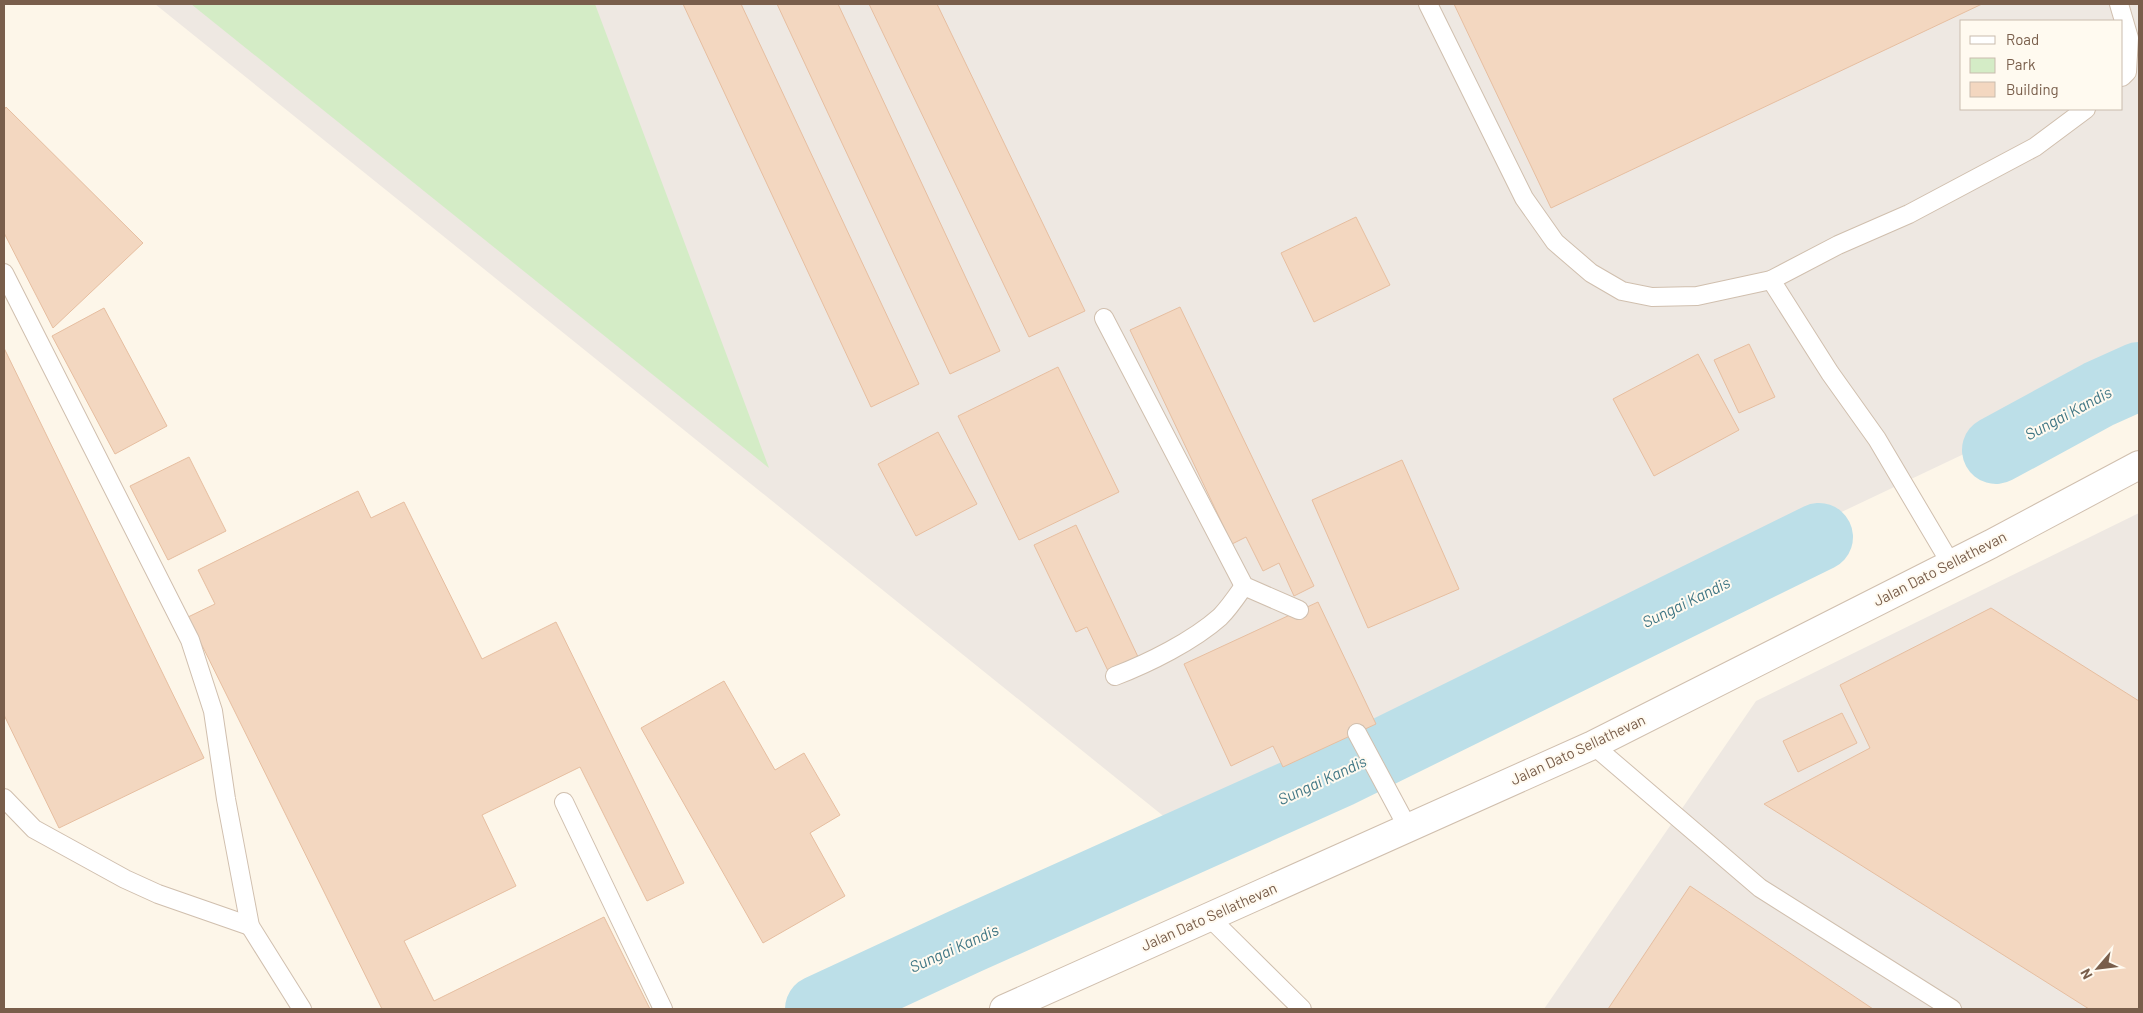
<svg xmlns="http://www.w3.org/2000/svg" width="2143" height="1013" font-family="Barlow,sans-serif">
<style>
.industrial{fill:#eee8e2;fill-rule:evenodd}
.green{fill:#d4ecc6}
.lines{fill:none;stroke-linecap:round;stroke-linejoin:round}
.river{stroke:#bcdfe8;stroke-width:68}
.building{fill:#f3d7c0;stroke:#e6bea0}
.service-casing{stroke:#d0bfae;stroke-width:20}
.minor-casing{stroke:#d0bfae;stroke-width:30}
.service{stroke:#fff;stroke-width:18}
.minor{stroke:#fff;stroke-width:28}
.labels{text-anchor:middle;stroke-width:4;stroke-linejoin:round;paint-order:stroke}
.street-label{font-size:15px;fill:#795e4b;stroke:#fffaf0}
.water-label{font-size:16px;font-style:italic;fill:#417785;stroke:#fffaf0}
</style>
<rect width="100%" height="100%" fill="#fdf6e9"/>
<g class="industrial">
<path d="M155,4H2139V371L1177,827ZM1962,21H2122V109H1962Z"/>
<path d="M2139,513V1009H1544L1756,701Z"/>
</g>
<path class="green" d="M191,4H595L769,468Z"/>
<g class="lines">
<g class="river">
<path d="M1996,450L2099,394L2139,376"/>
<path d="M819,1009L968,940L1338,774L1819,537"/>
</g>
</g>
<g class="building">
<path d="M683,4H741L919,384L871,407Z"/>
<path d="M777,4H838L1000,351L950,374Z"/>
<path d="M869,4H937L1085,311L1029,337Z"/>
<path d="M1454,4H1982L1551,208Z"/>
<path d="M6,107L143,243L53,328L4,233V110Z"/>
<path d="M1356,217L1390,285L1314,322L1281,253Z"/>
<path d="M1180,307L1314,586L1294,596L1279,563L1263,571L1246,537L1232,544L1130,330Z"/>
<path d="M104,308L167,426L115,454L52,336Z"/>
<path d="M1749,344L1775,397L1739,413L1714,360Z"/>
<path d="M4,348L204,758L59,828L4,715Z"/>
<path d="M1698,354L1739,430L1654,476L1613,399Z"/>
<path d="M1058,367L1119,492L1019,540L958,416Z"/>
<path d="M938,432L977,504L916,536L878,464Z"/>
<path d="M189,457L226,531L168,560L130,486Z"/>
<path d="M1402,460L1459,589L1368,628L1312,500Z"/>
<path d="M358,491L371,518L404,502L482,659L556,622L684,883L647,901L580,767L482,815L516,886L404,941L434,1001L604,917L650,1009H382L188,617L215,604L198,570Z"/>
<path d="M1076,525L1139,659L1109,673L1087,627L1076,632L1034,545Z"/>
<path d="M1318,602L1376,724L1283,767L1273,746L1231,766L1184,664Z"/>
<path d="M1991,608L2139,701V1009H2089L1764,804L1870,748L1840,685Z"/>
<path d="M724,681L775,770L804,753L840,815L810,833L845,896L763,943L641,728Z"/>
<path d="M1842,713L1857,743L1798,772L1783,741Z"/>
<path d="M1690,886L1873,1009H1608Z"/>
</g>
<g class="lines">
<g class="service-casing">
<g id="service">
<path d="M1428,4L1524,198L1555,242L1591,273L1622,291L1652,297L1697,296L1771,280L1838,245L1909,214L2035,147L2086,109"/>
<path d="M2119,4L2129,38L2127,72L2122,77"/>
<path d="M4,273L190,640L213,711L226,799L250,926L302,1009"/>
<path d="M1771,280L1830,373L1877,439L1951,564"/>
<path d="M1104,318L1244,586L1299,610"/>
<path d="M1115,676C1149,663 1193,641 1220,617C1229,608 1237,596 1244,586"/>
<path d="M1357,733L1408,828"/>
<path d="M1593,745L1760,888L1952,1009"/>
<path d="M4,798L34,829L125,879L158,894L250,926"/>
<path d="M564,802L663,1009"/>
<path d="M1209,917L1302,1009"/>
</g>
</g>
<g class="minor-casing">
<path id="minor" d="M1004,1009L1593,745L1991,544L2139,465"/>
</g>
<use href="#service" class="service"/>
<use href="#minor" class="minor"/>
</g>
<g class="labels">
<g class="street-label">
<text transform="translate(1940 569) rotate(-27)" y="5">Jalan Dato Sellathevan</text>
<text transform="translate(1578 750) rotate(-25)" y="5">Jalan Dato Sellathevan</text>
<text transform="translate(1209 917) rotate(-24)" y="5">Jalan Dato Sellathevan</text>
</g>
<g class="water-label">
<text transform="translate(2068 413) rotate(-28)" y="6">Sungai Kandis</text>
<text transform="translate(1686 602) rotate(-26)" y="6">Sungai Kandis</text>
<text transform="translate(1322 780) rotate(-25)" y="6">Sungai Kandis</text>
<text transform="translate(954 948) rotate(-24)" y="6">Sungai Kandis</text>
</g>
</g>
<rect width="2143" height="1013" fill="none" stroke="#795e4b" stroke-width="10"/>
<rect x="1960" y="20" width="162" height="90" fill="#fffaf0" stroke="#c9bcae"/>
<rect x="1970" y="36" width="25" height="8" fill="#ffffff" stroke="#c9bcae"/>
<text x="2006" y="45" font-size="15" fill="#795e4b">Road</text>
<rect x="1970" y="58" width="25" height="15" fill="#d4ecc6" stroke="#c9bcae"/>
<text x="2006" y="70" font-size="15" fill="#795e4b">Park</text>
<rect x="1970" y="82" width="25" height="15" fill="#f3d7c0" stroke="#c9bcae"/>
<text x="2006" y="95" font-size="15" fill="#795e4b">Building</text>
<g transform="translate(2098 968) rotate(242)" stroke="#fffaf0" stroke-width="4" paint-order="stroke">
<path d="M0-4L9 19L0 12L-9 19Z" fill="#795e4b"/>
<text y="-8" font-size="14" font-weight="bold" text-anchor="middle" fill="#795e4b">N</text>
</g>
</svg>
